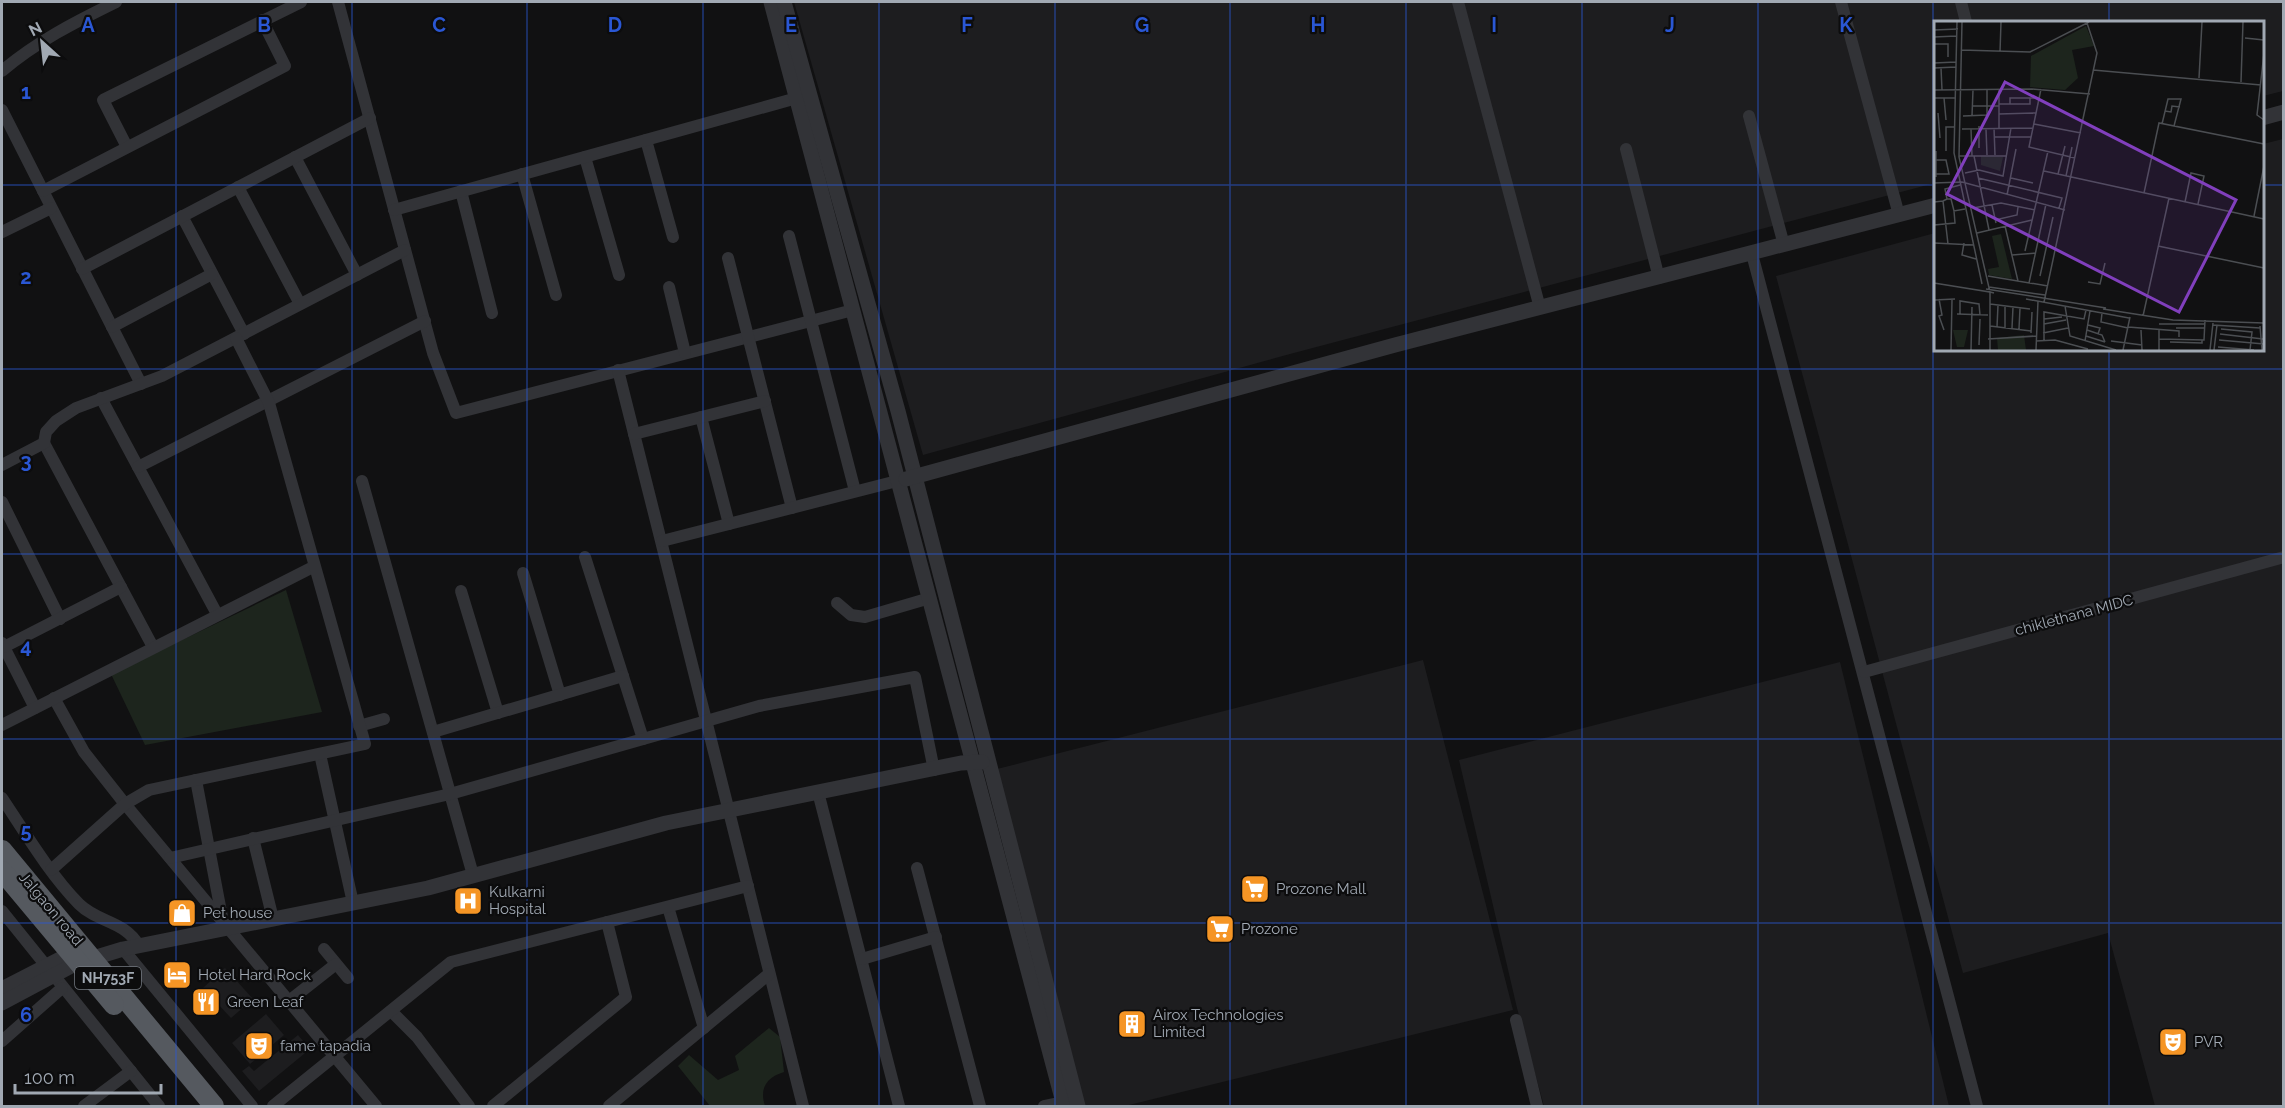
<svg xmlns="http://www.w3.org/2000/svg" width="2285" height="1108" font-family="Raleway,sans-serif">
<style>
.built{fill:#1d1d1f}
.green{fill:#1d251d}
.lines{fill:none;stroke-linecap:round;stroke-linejoin:round}
.minor{stroke:#323337;stroke-width:12}
.tertiary{stroke:#323337;stroke-width:15}
.trunk{stroke:#55595f;stroke-width:20}
.grid{fill:none;stroke:#2a57d4;stroke-width:1.5;stroke-opacity:0.55}
.labels{text-anchor:middle;stroke-width:4.5;stroke-linejoin:round;paint-order:stroke}
.shield{fill:#0c0c0d;stroke:#747a81;stroke-width:1.5}
.shield-label{font-size:14px;font-weight:bold;fill:#a1a9b3}
.street-label{font-size:15px;fill:#a1a9b3;stroke:#0c0c0d}
.poi-label{font-size:15px;fill:#a1a9b3;stroke:#0c0c0d;text-anchor:start}
.inset-road{fill:none;stroke:#4b4e52;stroke-width:1.5}
.view{fill:#813fbd;fill-opacity:0.15;stroke:#813fbd;stroke-width:3}
.inset-edge{fill:none;stroke:#a1a9b3;stroke-width:3}
.grid-label{font-size:20px;text-anchor:middle;font-weight:bold;fill:#2a57d4;stroke:#0c0c0d;stroke-width:4.5;stroke-linejoin:round;paint-order:stroke}
</style>
<rect width="100%" height="100%" fill="#111112"/>
<g class="built">
<path d="M794,2H2283V91L2263,96L2262,22H1936L1935,183L1290,354L923,455Z"/>
<path d="M2283,139V1106H2155L2108,933L1963,973L1776,276L1935,233L1936,350H2262L2263,144Z"/>
<path d="M1423,660L1513,1010L1125,1106H1084L997,769Z"/>
<path d="M1840,662L1949,1106H1544L1517,1008L1459,760Z"/>
<path d="M225,968L253,999L231,1018L203,988Z"/>
<path d="M266,1014L284,1035L250,1064L232,1043Z"/>
<path d="M298,1035L310,1049L259,1091L242,1071L249,1066L254,1071Z"/>
</g>
<g class="green">
<path d="M286,590L322,712L145,745L111,674Z"/>
<path d="M769,1028L780,1037L784,1072C767,1077 759,1088 765,1106H710L678,1066L689,1055L718,1080L739,1070L735,1056Z"/>
</g>
<g class="lines">
<g class="minor">
<path d="M338,2L433,353L456,413L853,310"/>
<path d="M1458,2L1540,308"/>
<path d="M1841,2L1899,215"/>
<path d="M1961,2L1966,22"/>
<path d="M2,71C36,42 75,22 116,2"/>
<path d="M2,110L141,384"/>
<path d="M1749,116L1784,245"/>
<path d="M646,140L673,237"/>
<path d="M127,147L103,100L301,2"/>
<path d="M1626,149L1659,278"/>
<path d="M295,157L357,275"/>
<path d="M585,157L619,275"/>
<path d="M522,174L556,295"/>
<path d="M238,187L300,304"/>
<path d="M43,191L285,66L262,20"/>
<path d="M461,191L492,313"/>
<path d="M394,210L804,96"/>
<path d="M182,216L244,334"/>
<path d="M2,232L51,208"/>
<path d="M789,236L855,491"/>
<path d="M1752,254L1977,1106"/>
<path d="M728,258L792,508"/>
<path d="M82,269L370,118"/>
<path d="M669,287L685,353"/>
<path d="M112,327L212,274"/>
<path d="M618,370L803,1106"/>
<path d="M101,398L217,614"/>
<path d="M701,417L729,524"/>
<path d="M634,434L765,401"/>
<path d="M44,443L153,647"/>
<path d="M2,465L44,443L46,432L56,421L76,408L162,376L405,250"/>
<path d="M138,467L425,321"/>
<path d="M362,481L473,875"/>
<path d="M2,502L60,619"/>
<path d="M662,541L897,481"/>
<path d="M585,557L643,739"/>
<path d="M523,573L560,695"/>
<path d="M461,591L498,713"/>
<path d="M837,603L851,615L865,617L930,598"/>
<path d="M2,643L35,708"/>
<path d="M4,647L121,587"/>
<path d="M1864,672L2284,557"/>
<path d="M54,698L84,752L125,804L376,1106"/>
<path d="M2,725L313,567"/>
<path d="M359,726L384,719"/>
<path d="M433,732L623,676"/>
<path d="M320,754L353,903"/>
<path d="M196,780L222,917"/>
<path d="M818,792L899,1106"/>
<path d="M2,798C26,834 49,873 79,904C98,923 124,920 139,946"/>
<path d="M253,838L273,919"/>
<path d="M170,858L450,794L759,706L915,677L934,770"/>
<path d="M917,868L980,1106"/>
<path d="M51,870L125,804L149,790L365,744L269,403L236,338"/>
<path d="M668,907L704,1028"/>
<path d="M2,911L159,1106"/>
<path d="M123,949L252,1106"/>
<path d="M324,949L348,978"/>
<path d="M862,959L936,937"/>
<path d="M289,1001L336,964"/>
<path d="M391,1011L417,1037L469,1106"/>
<path d="M1516,1020L1537,1106"/>
<path d="M2,1041L62,988"/>
<path d="M84,1106L131,1071"/>
<path d="M273,1106L451,962L748,886"/>
<path d="M493,1106L626,997L607,922"/>
<path d="M609,1106L769,974"/>
<path d="M1044,1106L1063,1102"/>
</g>
<g class="tertiary">
<path d="M771,2L1064,1106"/>
<path d="M784,2L898,411L1078,1106"/>
<path d="M2262,118L2284,112"/>
<path d="M906,479L1395,345L1936,205"/>
<path d="M2,989L70,954L80,956"/>
<path d="M2,1003L77,963L123,949L428,888L666,823L961,763L982,762"/>
</g>
<g class="trunk">
<path d="M2,850L214,1106"/>
<path d="M2,871L114,1005"/>
</g>
</g>
<path class="grid" d="M176,2V1106M352,2V1106M527,2V1106M703,2V1106M879,2V1106M1055,2V1106M1230,2V1106M1406,2V1106M1582,2V1106M1758,2V1106M1933,2V1106M2109,2V22M2,185H1936M2262,185H2284M2109,350V1106M2,369H2284M2,554H2284M2,739H2284M2,923H2284"/>
<defs>
<g id="supermarket-square" transform="scale(1.5)"><rect x="-9" y="-9" width="18" height="18" rx="4" fill="#f59525" stroke="#0c0c0d"/><path d="M-6-5.5h2.5l.6 2H6L4.5 2H-2.5L-4.4-4H-6ZM-1.5 3.2a1.3 1.3 0 1 0 .1 0ZM3 3.2a1.3 1.3 0 1 0 .1 0Z" fill="#fff"/></g>
<g id="hospital-square" transform="scale(1.5)"><rect x="-9" y="-9" width="18" height="18" rx="4" fill="#f59525" stroke="#0c0c0d"/><path d="M-5-5h3v3.5h4V-5h3V5h-3V1.5h-4V5h-3Z" fill="#fff"/></g>
<g id="shop-square" transform="scale(1.5)"><rect x="-9" y="-9" width="18" height="18" rx="4" fill="#f59525" stroke="#0c0c0d"/><path d="M-5-2.5h2.3a2.7 3.5 0 0 1 5.4 0H5L5.5 6h-11ZM-1.5-2.5h3a1.5 2.3 0 0 0-3 0Z" fill="#fff"/></g>
<g id="hotel-square" transform="scale(1.5)"><rect x="-9" y="-9" width="18" height="18" rx="4" fill="#f59525" stroke="#0c0c0d"/><path d="M-6-4.5h1.5V1H6V5H4.5V3h-9V5H-6ZM-4 0a1.8 1.8 0 1 1 3.6 0ZM.5 0V-2.5h3Q6-2.5 6 0Z" fill="#fff"/></g>
<g id="restaurant-square" transform="scale(1.5)"><rect x="-9" y="-9" width="18" height="18" rx="4" fill="#f59525" stroke="#0c0c0d"/><path d="M-5-6h1v4h1v-4h1v4h1v-4h1v5L-1.5 .5V6h-2V.5L-5-1ZM5-6V6H3V1.5H1.5Q1.5-4 5-6Z" fill="#fff"/></g>
<g id="building-square" transform="scale(1.5)"><rect x="-9" y="-9" width="18" height="18" rx="4" fill="#f59525" stroke="#0c0c0d"/><path d="M-4-6H4V6H1V3H-1V6H-4ZM-2.5-4.3h1.7v1.8h-1.7ZM.8-4.3h1.7v1.8H.8ZM-2.5-1h1.7V.8h-1.7ZM.8-1h1.7V.8H.8Z" fill="#fff"/></g>
<g id="theatre-square" transform="scale(1.5)"><rect x="-9" y="-9" width="18" height="18" rx="4" fill="#f59525" stroke="#0c0c0d"/><path d="M-5-5.5Q0-4 5-5.5V0Q5 5 0 6Q-5 5-5 0ZM-3.3-2.5H-1v1.5H-3.3ZM1-2.5H3.3v1.5H1ZM-2.8 1Q0 5.5 2.8 1Z" fill="#fff"/></g>
</defs>
<g fill-rule="evenodd">
<use href="#supermarket-square" x="1255" y="889"/>
<use href="#hospital-square" x="468" y="901"/>
<use href="#shop-square" x="182" y="913"/>
<use href="#supermarket-square" x="1220" y="929"/>
<use href="#hotel-square" x="177" y="975"/>
<use href="#restaurant-square" x="206" y="1002"/>
<use href="#building-square" x="1132" y="1024"/>
<use href="#theatre-square" x="2173" y="1042"/>
<use href="#theatre-square" x="259" y="1046"/>
</g>
<g class="labels">
<rect class="shield" x="75" y="967" width="66" height="22" rx="4.5"/>
<g class="shield-label">
<text x="108" y="983">NH753F</text>
</g>
<g class="street-label">
<text transform="translate(2074 615) rotate(-15)" y="5">chiklethana MIDC</text>
<text transform="translate(51 909) rotate(50)" y="5">Jalgaon road</text>
</g>
<g class="poi-label">
<text x="1276" y="894">Prozone Mall</text>
<text x="489" y="897">Kulkarni<tspan x="489" dy="17">Hospital</tspan></text>
<text x="203" y="918">Pet house</text>
<text x="1241" y="934">Prozone</text>
<text x="198" y="980">Hotel Hard Rock</text>
<text x="227" y="1007">Green Leaf</text>
<text x="1153" y="1020">Airox Technologies<tspan x="1153" dy="17">Limited</tspan></text>
<text x="2194" y="1047">PVR</text>
<text x="280" y="1051">fame tapadia</text>
</g>
</g>
<g transform="translate(1934 21)">
<rect width="330" height="330" fill="#111112"/>
<path d="M152,5L160,25L138,29L144,57L131,69L96,66L97,35ZM47,135L69,136L66,150L47,144ZM67,213L78,258L55,254L54,248L65,246L58,215ZM19,309H34L30,326H23ZM90,314L92,329H64L63,317Z" fill="#1d251d"/>
<path class="inset-road" d="M23,1L20,132L48,263M0,9L24,8M0,16L22,15M311,17L330,19M0,23H14V36M27,29L96,31L155,1M66,31L67,1M330,32L323,94L330,99M0,42L22,41M0,47L22,46M7,47L8,69M159,49L327,64M265,57L268,1M307,61L309,1M107,68L95,126L141,137M0,69L98,68L156,73M0,77H21M10,77L12,99M65,83H96V77M76,83V77H105M39,85H65M231,90L237,91L238,85L246,86M4,92L6,117M65,93L102,92M29,95L53,94V69M38,95L39,69M100,103L147,112M228,103L234,78H247L240,105M60,107L61,134M65,107V69M28,108L99,107M37,108L38,135M52,108L53,134M60,116H97M45,127V105M2,130V156M12,130V106H20M25,135H73M40,135L55,209M2,139H12L15,153H2M110,150L330,198M31,152L45,149L69,155L77,107M124,153L131,125M132,155L138,126M44,157L128,177L125,187M77,157L99,162M0,162L28,161L131,189M210,172L225,102L330,123M73,174L82,128M13,178H17L20,190L31,188M9,180L13,178L11,168L26,164M0,181L9,180L14,223M251,181L257,152L270,155L264,183M58,184L62,202M39,187L67,182L101,189M320,195L330,145M61,199L83,194L84,186M0,204L21,202L20,190M71,205L84,260M43,212L98,199M0,222L40,224M30,222L28,234L42,238M224,225L330,247M91,230L114,130M78,234L102,232M54,255L114,265M106,255L119,196M154,261L166,263L171,242M0,262L56,271L25,136L28,1M95,262L112,183M55,266L111,274M52,268L172,287M5,278L8,294L5,295L10,309M92,278L195,297M0,279L21,278M110,281L163,32L153,2M56,283L96,288M131,285L136,315L182,329M169,288L239,299L330,302M168,292L167,301L194,307M23,293L54,294M26,293V280L45,283L46,294M209,295L235,177M110,298L128,296M110,303L132,299M225,303H271M154,304L166,307L164,313M279,304L326,307M56,305L97,310M326,305L328,329M63,306L64,284M194,306L245,310V316M71,307V285M78,307L79,286M242,307H270M85,308L86,287M287,308L318,311L316,329M153,309L168,314L171,321M207,309L208,329M97,312L98,291M109,312L134,307M286,313L329,318M152,315L171,321M54,318L102,315M225,318L270,319L271,299M285,319L330,323M102,320L121,319L154,328M110,320V291L150,298L152,289M151,320L156,290M177,320L208,324M236,321L268,322V319M45,324L46,298M284,326L320,329M17,329L18,279M37,329L38,286M56,329V271L60,272M102,329L104,280M189,329L196,296M225,329V308M276,329L279,302M280,329L283,304"/>
<path class="view" d="M71,61L302,179L245,291L13,173Z"/>
<rect width="330" height="330" class="inset-edge"/>
</g>
<g class="grid-label">
<text x="88" y="32">A</text>
<text x="264" y="32">B</text>
<text x="439" y="32">C</text>
<text x="615" y="32">D</text>
<text x="791" y="32">E</text>
<text x="967" y="32">F</text>
<text x="1142" y="32">G</text>
<text x="1318" y="32">H</text>
<text x="1494" y="32">I</text>
<text x="1670" y="32">J</text>
<text x="1846" y="32">K</text>
<text x="26" y="99">1</text>
<text x="26" y="284">2</text>
<text x="26" y="468">3</text>
<text x="26" y="653">4</text>
<text x="26" y="838">5</text>
<text x="26" y="1022">6</text>
</g>
<rect width="2285" height="1108" fill="none" stroke="#a1a9b3" stroke-width="6"/>
<g transform="translate(42 42) rotate(333)" stroke="#0c0c0d" stroke-width="4.5" paint-order="stroke">
<path d="M0-4.5L10 22L0 15L-10 22Z" fill="#a1a9b3"/>
<text y="-9" font-size="16" font-weight="bold" text-anchor="middle" fill="#a1a9b3">N</text>
</g>
<path d="M15 1084v9h146v-9" fill="none" stroke="#a1a9b3" stroke-width="3"/>
<text x="24" y="1084" font-size="18" fill="#a1a9b3" stroke="#0c0c0d" stroke-width="4.5" paint-order="stroke">100 m</text>
</svg>
